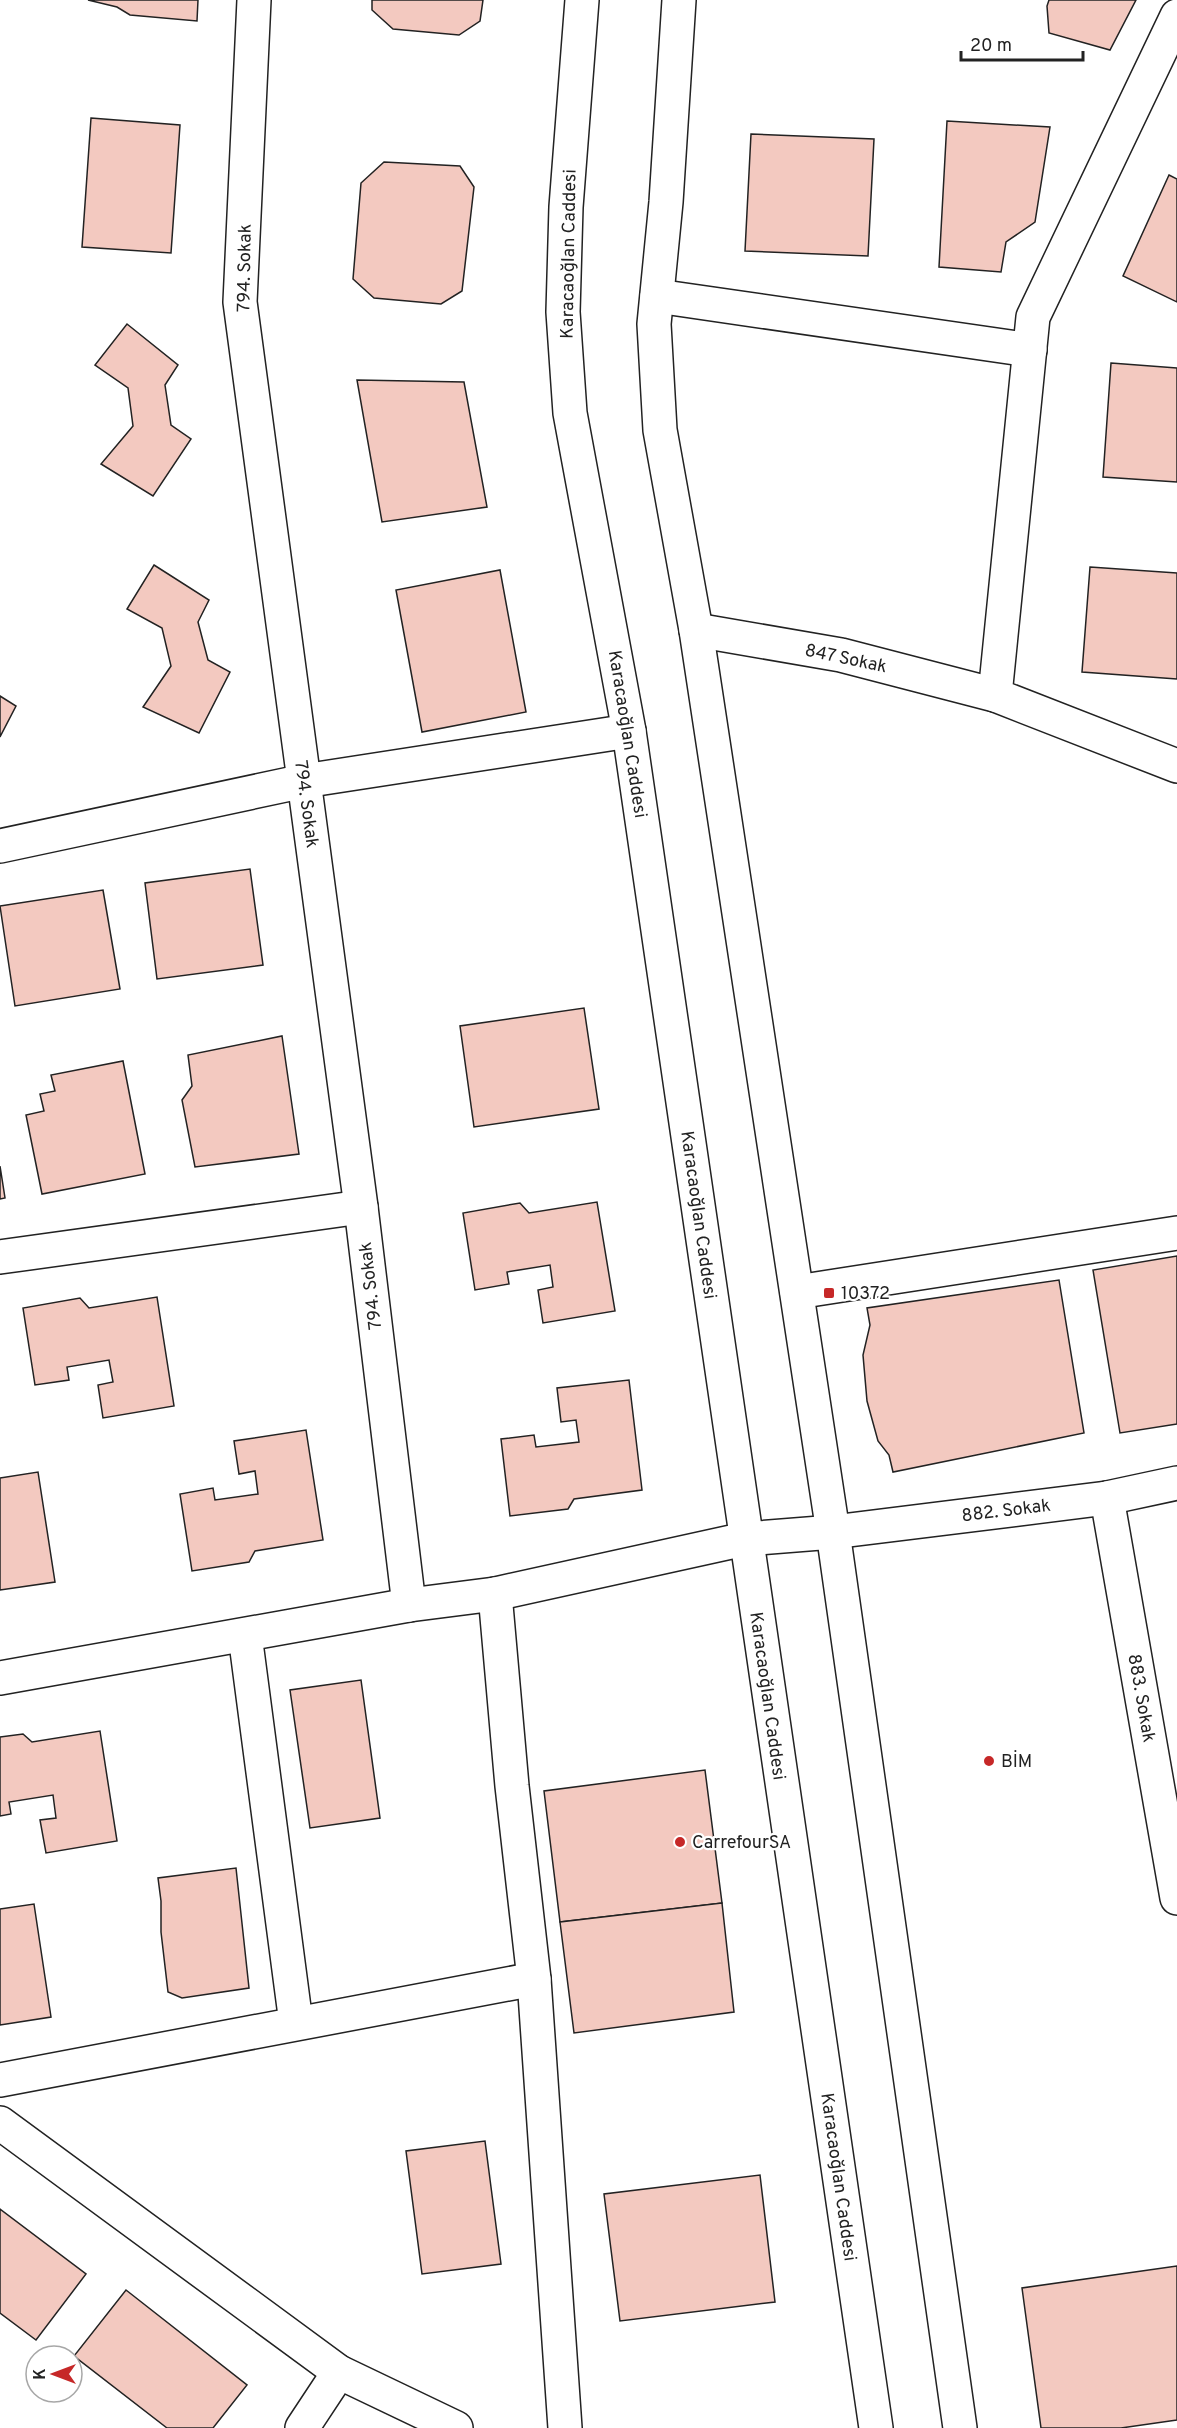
<svg xmlns="http://www.w3.org/2000/svg" width="1177" height="2428" font-family="Overpass,sans-serif">
<style>
.building{fill:#f3c9c0;stroke:#222;stroke-width:1.5}
.lines{fill:none;stroke-linecap:round;stroke-linejoin:round}
.street-casing{stroke:#222;stroke-width:36}
.primary-casing{stroke:#222;stroke-width:36}
.street{stroke:#fff;stroke-width:33}
.primary{stroke:#fff;stroke-width:33}
.poi-dot{fill:#c62828;stroke:#fff;stroke-width:2}
.labels{text-anchor:middle;stroke-width:4.5;stroke-linejoin:round;paint-order:stroke}
.street-label{font-size:18px;fill:#222;stroke:#fff}
.poi-label{font-size:18px;fill:#222;stroke:#fff;text-anchor:start}
</style>
<rect width="100%" height="100%" fill="#fff"/>
<g class="building">
<path d="M198,0L197,21L130,15L117,7L88,0Z"/>
<path d="M372,0H483L480,21L459,35L393,29L372,10Z"/>
<path d="M1049,0H1136L1110,50L1049,33L1047,6Z"/>
<path d="M91,118L180,125L171,253L82,247Z"/>
<path d="M947,121L1050,127L1035,222L1006,242L1001,272L939,267Z"/>
<path d="M751,134L874,139L868,256L745,251Z"/>
<path d="M384,162L460,166L474,187L462,291L441,304L374,298L353,279L361,183Z"/>
<path d="M1169,175L1177,179V302L1123,276Z"/>
<path d="M127,324L178,365L165,385L171,425L191,439L153,496L101,464L133,426L128,388L95,365Z"/>
<path d="M1111,363L1177,368V482L1103,477Z"/>
<path d="M357,380L464,382L487,507L382,522Z"/>
<path d="M154,565L209,600L198,622L208,660L230,672L199,733L143,707L171,666L162,628L127,609Z"/>
<path d="M1090,567L1177,573V679L1082,672Z"/>
<path d="M500,570L526,712L422,732L396,590Z"/>
<path d="M0,696L16,706L0,737Z"/>
<path d="M250,869L263,965L157,979L145,883Z"/>
<path d="M103,890L120,989L15,1006L0,906Z"/>
<path d="M584,1008L599,1109L474,1127L460,1026Z"/>
<path d="M282,1036L299,1154L195,1167L182,1100L192,1086L188,1055Z"/>
<path d="M123,1061L145,1174L42,1194L26,1115L44,1111L40,1094L55,1091L51,1075Z"/>
<path d="M0,1166L5,1198L0,1199Z"/>
<path d="M597,1202L615,1311L543,1323L538,1290L553,1287L550,1265L507,1272L509,1284L475,1290L463,1213L520,1203L529,1213Z"/>
<path d="M1177,1256V1424L1120,1433L1093,1270Z"/>
<path d="M1059,1280L1084,1433L893,1472L889,1455L878,1441L867,1401L863,1355L870,1325L867,1308Z"/>
<path d="M157,1297L174,1406L103,1418L98,1385L113,1382L109,1360L67,1367L69,1380L35,1385L23,1308L80,1298L89,1308Z"/>
<path d="M629,1380L642,1490L574,1499L568,1509L510,1516L501,1439L534,1435L536,1447L579,1442L576,1420L561,1422L557,1388Z"/>
<path d="M306,1430L323,1540L255,1551L249,1562L192,1571L180,1494L213,1488L215,1500L258,1494L255,1471L239,1474L234,1441Z"/>
<path d="M38,1472L55,1582L0,1590V1478Z"/>
<path d="M361,1680L380,1818L310,1828L290,1690Z"/>
<path d="M100,1731L117,1841L46,1853L40,1820L56,1818L53,1795L9,1802L11,1814L0,1816V1737L23,1734L32,1742Z"/>
<path d="M705,1770L722,1903L560,1922L544,1791Z"/>
<path d="M236,1868L249,1988L182,1998L168,1992L161,1932V1901L158,1878Z"/>
<path d="M722,1903L734,2012L574,2033L560,1922Z"/>
<path d="M34,1904L51,2017L0,2025V1909Z"/>
<path d="M485,2141L501,2264L422,2274L406,2151Z"/>
<path d="M760,2175L775,2302L620,2321L604,2194Z"/>
<path d="M0,2209L86,2274L36,2340L0,2313Z"/>
<path d="M1177,2266V2420L1121,2428H1041L1022,2288Z"/>
<path d="M126,2290L247,2385L213,2428H167L74,2356Z"/>
</g>
<g class="lines">
<g class="street-casing">
<g id="street">
<path d="M254,0L240,302L361,1207L409,1605"/>
<path d="M1177,16L1033,317L995,695L1177,766"/>
<path d="M657,296L1030,350"/>
<path d="M696,630L841,655L995,695"/>
<path d="M0,846L304,781L629,731"/>
<path d="M0,1257L361,1207"/>
<path d="M797,1292L1177,1233"/>
<path d="M1107,1498L1177,1898"/>
<path d="M495,1594L512,1786L534,1979L565,2428"/>
<path d="M245,1635L296,2023"/>
<path d="M0,1678L409,1605L495,1594L745,1539L833,1532L1107,1498L1177,1483"/>
<path d="M0,2080L534,1979"/>
<path d="M0,2123L339,2372L456,2428"/>
<path d="M302,2428L339,2372"/>
</g>
</g>
<g class="primary-casing">
<g id="primary">
<path d="M582,0L566,207L563,312L570,413L629,731L876,2428"/>
<path d="M679,0L666,202L654,324L660,430L696,630L833,1532L960,2428"/>
</g>
</g>
<use href="#street" class="street"/>
<use href="#primary" class="primary"/>
</g>
<g class="poi-dot">
<rect x="823" y="1287" width="12" height="12" rx="3"/>
<circle cx="989" cy="1761" r="6"/>
<circle cx="680" cy="1842" r="6"/>
</g>
<g class="labels">
<g class="street-label">
<text transform="translate(568 254) rotate(-89)" y="6">Karacaoğlan Caddesi</text>
<text transform="translate(244 268) rotate(-89)" y="6">794. Sokak</text>
<text transform="translate(846 658) rotate(12)" y="6">847 Sokak</text>
<text transform="translate(628 734) rotate(81)" y="6">Karacaoğlan Caddesi</text>
<text transform="translate(307 804) rotate(82)" y="6">794. Sokak</text>
<text transform="translate(699 1215) rotate(82)" y="6">Karacaoğlan Caddesi</text>
<text transform="translate(370 1286) rotate(-97)" y="6">794. Sokak</text>
<text transform="translate(1006 1510) rotate(-7)" y="6">882. Sokak</text>
<text transform="translate(768 1696) rotate(82)" y="6">Karacaoğlan Caddesi</text>
<text transform="translate(1142 1698) rotate(80)" y="6">883. Sokak</text>
<text transform="translate(839 2177) rotate(82)" y="6">Karacaoğlan Caddesi</text>
</g>
<g class="poi-label">
<text x="841" y="1299">10372</text>
<text x="1001" y="1767">BİM</text>
<text x="692" y="1848">CarrefourSA</text>
</g>
</g>
<g transform="translate(54 2374) rotate(270)"><circle r="28" fill="#ffffff" stroke="#a7a7a7" stroke-width="1.5"/>
<path d="M0-4.5L10 22L0 15L-10 22Z" fill="#c62828"/>
<text y="-9" font-size="16" font-weight="bold" text-anchor="middle" fill="#222222">K</text>
</g>
<path d="M961 51v9h122v-9" fill="none" stroke="#222222" stroke-width="3"/>
<text x="970" y="51" font-size="18" fill="#222222" stroke="#ffffff" stroke-width="4.5" paint-order="stroke">20 m</text>
</svg>
